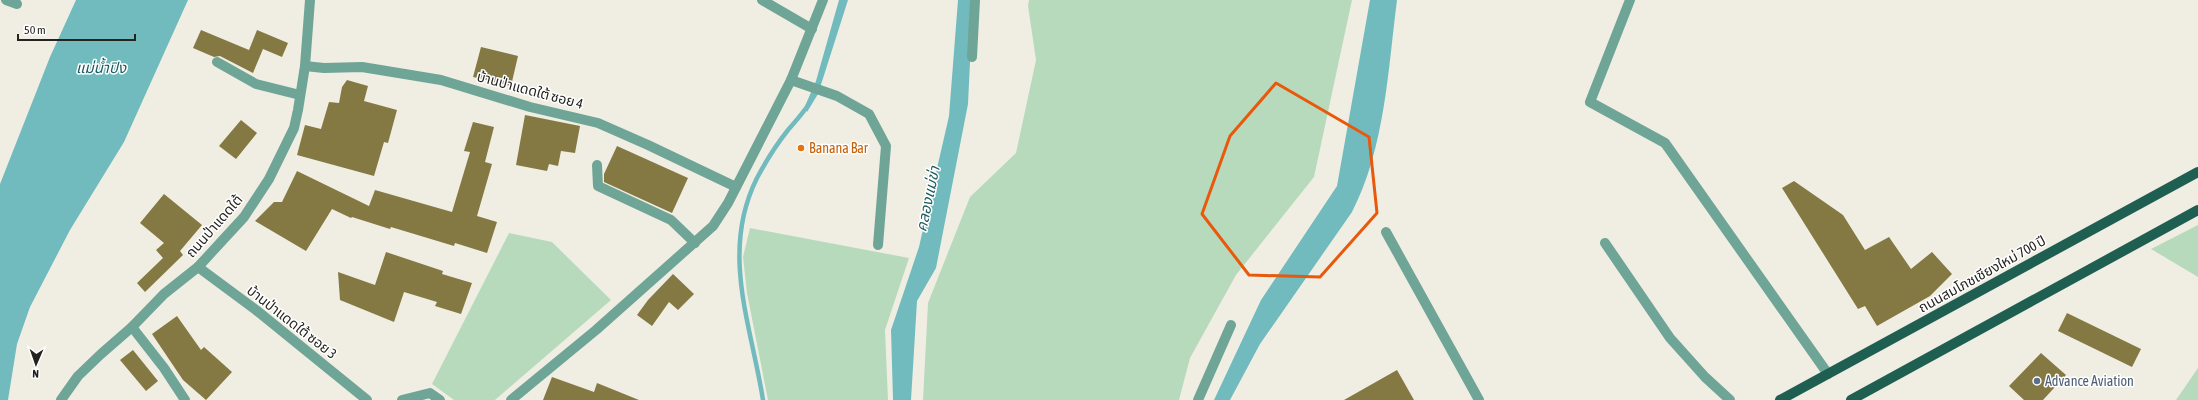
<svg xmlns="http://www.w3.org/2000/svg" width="2198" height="400" font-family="'Asap Condensed','Noto Sans Thai',sans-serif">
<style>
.green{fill:#b8dabc}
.water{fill:#71bbbf}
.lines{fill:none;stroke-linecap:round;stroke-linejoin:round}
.stream{stroke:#71bbbf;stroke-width:4.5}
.building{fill:#847943}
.minor{stroke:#6fa597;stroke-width:10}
.major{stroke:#1f5f52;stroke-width:10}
.marked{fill:none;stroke:#e8590c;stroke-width:3;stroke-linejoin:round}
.food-dot{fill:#e8710a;stroke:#fff;stroke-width:1.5}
.service-dot{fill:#5c6f8a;stroke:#fff;stroke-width:1.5}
.labels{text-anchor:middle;stroke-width:3;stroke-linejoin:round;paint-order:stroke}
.street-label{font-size:14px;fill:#242320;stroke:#fff}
.food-label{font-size:14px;fill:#c56008;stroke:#fff;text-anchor:start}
.service-label{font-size:14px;fill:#4e5e75;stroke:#fff;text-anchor:start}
.water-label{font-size:15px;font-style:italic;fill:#1d5c5f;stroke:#fff}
</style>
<rect width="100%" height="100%" fill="#f0eee3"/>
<g class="green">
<path d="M1029,0H1352L1314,177L1236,275L1190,358L1179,400H923L928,303L970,197L1016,153L1036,60L1028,6Z"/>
<path d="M2198,225V277L2151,249Z"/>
<path d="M750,228L909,258L885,330L888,400H768L747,293L743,257Z"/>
<path d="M509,233L552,242L611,300L495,400H454L432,384Z"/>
<path d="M2198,368V400H2176Z"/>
</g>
<g class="water">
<path d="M76,0H188L124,142L70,230L30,307L17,344L8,400H0V184L50,57Z"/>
<path d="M839,0H848L818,94L807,112L805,106L816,81Z"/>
<path d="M958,0H973L968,104L936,268L917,301L911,400H893L891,330L919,247L949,116Z"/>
<path d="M1370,0H1397C1388,70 1385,148 1352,212L1260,344L1230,400H1214L1261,300L1337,186Z"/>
</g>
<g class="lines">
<path class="stream" d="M763,400C751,324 720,252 757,178C766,161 776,145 788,130C795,122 803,113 809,104"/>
</g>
<g class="building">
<path d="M201,30L249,50L257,30L288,43L282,57L263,49L253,73L220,56L214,57L193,48Z"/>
<path d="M481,47L518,56L511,86L473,77Z"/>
<path d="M347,80L368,86L364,101L397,110L388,143L384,142L374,176L297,155L305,125L321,129L329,102L339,103L342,87Z"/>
<path d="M525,115L580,126L575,153L561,151L558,166L549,164L547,171L516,165Z"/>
<path d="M241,120L257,133L236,159L219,146Z"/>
<path d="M473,122L494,127L485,162L492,164L477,216L497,222L487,253L455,243L454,246L391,227L390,229L352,217L351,218L332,209L306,251L255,221L274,202H282L297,171L369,206L375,190L452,212L470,152L464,151Z"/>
<path d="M617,146L688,178L672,213L604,182V174Z"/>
<path d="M1794,181L1843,215L1865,250L1889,237L1911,269L1932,252L1952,274L1930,296L1877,326L1865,306L1858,309L1782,188Z"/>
<path d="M164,194L202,225L180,251L183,255L145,292L137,283L163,258L156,250L164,243L140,223Z"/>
<path d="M386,252L443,271L442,274L472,283L461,314L435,306L437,302L404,292L394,322L340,300L338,272L375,285Z"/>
<path d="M673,274L694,294L678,310L669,302L652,326L637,315L648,300Z"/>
<path d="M2067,313L2141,349L2132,367L2058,331Z"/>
<path d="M177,316L201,350L204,347L232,372L206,400L183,380L152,334Z"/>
<path d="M133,350L158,381L146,391L120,360Z"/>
<path d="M2041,353L2066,375L2043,400H2024L2009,386Z"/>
<path d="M1397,370L1414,400H1344Z"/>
<path d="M552,377L594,392L597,383L639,400H543Z"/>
</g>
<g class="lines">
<g class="minor">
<path d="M6,0L17,4"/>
<path d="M762,0L812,29"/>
<path d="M1630,0L1590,102L1665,143L1828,374"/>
<path d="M972,57L975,0"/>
<path d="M217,62L256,84L300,95"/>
<path d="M305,66L324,68L362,67L441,80L530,107L598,123L648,145L736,187"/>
<path d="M791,80L837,96L869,114L886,146L878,245"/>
<path d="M597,165L598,186L671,220L695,243"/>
<path d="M1386,232L1479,400"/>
<path d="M1605,243L1670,338L1705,377L1730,400"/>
<path d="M198,267L256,310L367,400"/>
<path d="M132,327L164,368L185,400"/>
<path d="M61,400L78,376L101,354L132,327L164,294L198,267L244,217L269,179L294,128L298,110L305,66L310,0"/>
<path d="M402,400L430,393L440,400"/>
<path d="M511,400L596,330L713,226L728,203L791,80L823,0"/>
<path d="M1198,400L1231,325"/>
</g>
<g class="major">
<path d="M1780,400L2198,172"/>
<path d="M1851,400L2198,210"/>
</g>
</g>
<path class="marked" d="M1276,83L1369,137L1377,213L1320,277L1249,275L1202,214L1230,136Z"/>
<circle class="food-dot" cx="801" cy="148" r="4"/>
<circle class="service-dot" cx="2037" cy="381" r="4"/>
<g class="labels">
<g class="street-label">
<text transform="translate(530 90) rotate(15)" y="5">บ้านป่าแดดใต้ ซอย 4</text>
<text transform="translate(214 226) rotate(-49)" y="5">ถนนป่าแดดใต้</text>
<text transform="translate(1982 274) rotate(-29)" y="5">ถนนสมโภชเชียงใหม่ 700 ปี</text>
<text transform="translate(292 322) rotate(38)" y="5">บ้านป่าแดดใต้ ซอย 3</text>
</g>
<g class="food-label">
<text x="809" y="153">Banana Bar</text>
</g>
<g class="service-label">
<text x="2045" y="386">Advance Aviation</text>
</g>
<g class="water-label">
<text x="101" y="73">แม่น้ำปิง</text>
<text transform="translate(928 199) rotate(-78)" y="5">คลองแม่ข่า</text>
</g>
</g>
<g transform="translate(36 364) rotate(182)" stroke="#ffffff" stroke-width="3" paint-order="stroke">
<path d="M0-3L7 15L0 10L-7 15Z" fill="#242320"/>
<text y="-6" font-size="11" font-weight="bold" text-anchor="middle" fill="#242320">N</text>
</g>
<path d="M18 34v6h117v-6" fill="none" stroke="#242320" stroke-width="2"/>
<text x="24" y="34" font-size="12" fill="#242320" stroke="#ffffff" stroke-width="3" paint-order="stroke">50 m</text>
</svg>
